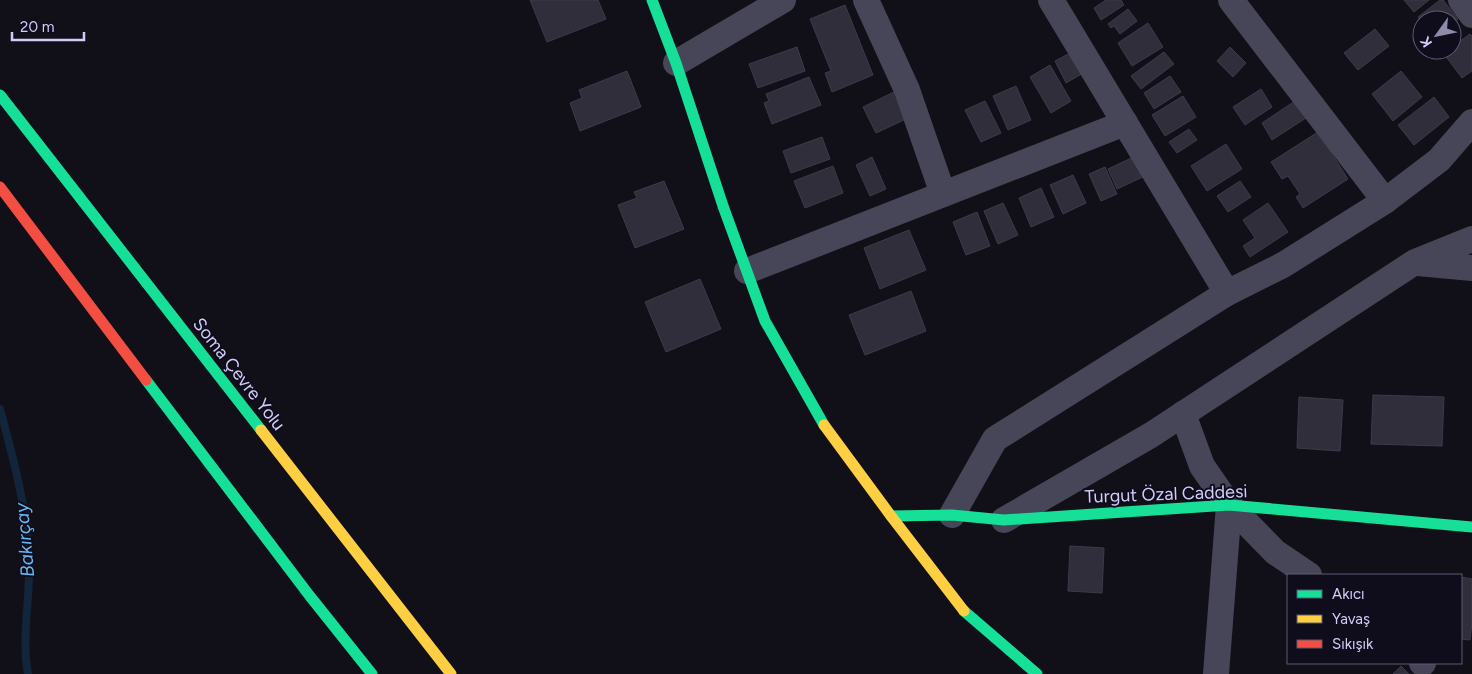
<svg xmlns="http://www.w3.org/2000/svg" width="1472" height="674" font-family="Figtree,sans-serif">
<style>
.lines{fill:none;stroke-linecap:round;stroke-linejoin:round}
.stream{stroke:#12253b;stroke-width:8}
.building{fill:#2f2e3a;stroke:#3c3b4b}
.street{stroke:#464658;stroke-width:26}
.fast{stroke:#16e098;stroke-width:11}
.slow{stroke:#ffcf43;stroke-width:11}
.jam{stroke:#f24e42;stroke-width:11}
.labels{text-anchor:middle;stroke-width:4;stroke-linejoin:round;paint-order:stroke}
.street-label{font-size:18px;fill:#d0cdf9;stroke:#0f0d1b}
.water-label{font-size:19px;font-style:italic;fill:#67b7ee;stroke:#0f0d1b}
</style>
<rect width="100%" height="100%" fill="#111018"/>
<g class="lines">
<path class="stream" d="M0,409C13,457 26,505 29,555C31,595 21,635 28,674"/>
</g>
<g class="building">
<path d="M530,0H598L606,19L547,42Z"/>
<path d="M1106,0H1121L1124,5L1101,20L1094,8Z"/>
<path d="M1404,0H1429L1414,12Z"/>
<path d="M1440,0H1443L1458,19L1452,23V20H1422V22L1418,17Z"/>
<path d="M845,5L873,75L832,92L825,73L831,71L810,19Z"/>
<path d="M1128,9L1137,21L1120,34L1114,26L1111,28L1108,24Z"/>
<path d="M1148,23L1163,47L1132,66L1118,43Z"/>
<path d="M1375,29L1389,46L1358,70L1344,53Z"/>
<path d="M1470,34L1472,36V71L1462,78L1444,54L1449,50H1452V47Z"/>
<path d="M797,47L805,71L758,88L749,64Z"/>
<path d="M1230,47L1246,63L1233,77L1217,61Z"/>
<path d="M1074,51L1085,72L1066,83L1055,61Z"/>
<path d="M1164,52L1174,64L1141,89L1131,76Z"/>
<path d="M1050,65L1071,101L1051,113L1030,77Z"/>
<path d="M627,71L641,107L580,131L570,103L582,98L579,90Z"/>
<path d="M1401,71L1422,97L1393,121L1372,94Z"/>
<path d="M1170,76L1181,92L1154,109L1144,93Z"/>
<path d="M809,77L821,105L772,124L764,103L769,101L766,94Z"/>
<path d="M1016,86L1031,120L1008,130L993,96Z"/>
<path d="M1261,89L1272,107L1245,125L1233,107Z"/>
<path d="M896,91L908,118L876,133L863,107Z"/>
<path d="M1183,96L1196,117L1165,136L1152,115Z"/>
<path d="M1434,97L1449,117L1414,145L1398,125Z"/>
<path d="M1298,99L1309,116L1272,140L1262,123Z"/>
<path d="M985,101L1001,133L981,142L965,110Z"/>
<path d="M1189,129L1197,140L1177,153L1169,142Z"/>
<path d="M1318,132L1348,179L1303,208L1296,197L1300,194L1288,176L1282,179L1271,162Z"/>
<path d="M822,137L830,159L791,173L783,151Z"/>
<path d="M1226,144L1242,169L1207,191L1191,166Z"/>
<path d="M1140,154L1149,174L1117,189L1108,169Z"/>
<path d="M872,157L886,189L870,196L856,165Z"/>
<path d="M833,166L843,193L805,208L794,181Z"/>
<path d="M1105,167L1117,194L1101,201L1089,174Z"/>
<path d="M1073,175L1086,203L1063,214L1050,185Z"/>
<path d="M664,181L684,229L635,248L618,205L637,198L634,192Z"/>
<path d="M1240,181L1251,197L1228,212L1217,196Z"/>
<path d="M1041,188L1054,217L1031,227L1019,198Z"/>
<path d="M1003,203L1018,235L998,244L984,211Z"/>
<path d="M1268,203L1288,232L1250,257L1243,246L1255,238L1243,220Z"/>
<path d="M977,212L990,246L966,255L953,222Z"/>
<path d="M909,230L926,270L880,289L864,248Z"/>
<path d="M700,279L721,329L666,352L645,302Z"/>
<path d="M911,291L926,331L865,355L849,315Z"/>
<path d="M1373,395L1444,397L1442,446L1371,444Z"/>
<path d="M1299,397L1343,400L1340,451L1297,448Z"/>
<path d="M1070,546L1104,548L1102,593L1068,591Z"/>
<path d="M1461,577L1472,579V623L1470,640L1461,639Z"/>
<path d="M1401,666L1409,674H1393Z"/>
</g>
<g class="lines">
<g class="street">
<path d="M866,0L907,90L943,194"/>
<path d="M1051,0L1227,293"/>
<path d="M1231,0L1385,201"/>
<path d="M1461,0L1472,15"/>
<path d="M676,63L783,0"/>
<path d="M1418,263L1472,268"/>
<path d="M747,271L1125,123"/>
<path d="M1183,414L1202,466L1229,505L1275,552L1309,575"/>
<path d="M952,515L995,439L1227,293L1283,265L1385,201L1439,160L1472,122"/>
<path d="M1004,520L1151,435L1415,262L1472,239"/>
<path d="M1422,663H1423"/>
<path d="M1216,674L1229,505"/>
</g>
<g class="fast">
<path d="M652,0L676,63L723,206L765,321L824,425"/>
<path d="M0,95L261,430"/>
<path d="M146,380L309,595L372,674"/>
<path d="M891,516L952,515L1004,520L1229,505L1472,527"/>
<path d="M964,611L1037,674"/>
</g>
<g class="slow">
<path d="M824,425L891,516L964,611"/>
<path d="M261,430L451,674"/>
</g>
<path class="jam" d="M0,187L146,380"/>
</g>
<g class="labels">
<g class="street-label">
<text transform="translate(239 374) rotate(52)" y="6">Soma Çevre Yolu</text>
<text transform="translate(1166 494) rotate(-2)" y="6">Turgut Özal Caddesi</text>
</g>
<g class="water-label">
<text transform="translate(24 540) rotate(-95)" y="7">Bakırçay</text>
</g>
</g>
<rect x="1287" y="574" width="175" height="90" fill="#0f0d1b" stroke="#5c5a74"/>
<rect x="1297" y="590" width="25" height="8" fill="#16e098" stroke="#5c5a74"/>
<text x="1332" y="599" font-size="15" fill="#d0cdf9">Akıcı</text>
<rect x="1297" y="615" width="25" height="8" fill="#ffcf43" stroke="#5c5a74"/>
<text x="1332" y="624" font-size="15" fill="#d0cdf9">Yavaş</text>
<rect x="1297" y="640" width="25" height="8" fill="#f24e42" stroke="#5c5a74"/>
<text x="1332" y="649" font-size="15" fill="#d0cdf9">Sıkışık</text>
<g transform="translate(1437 35) rotate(237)"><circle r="24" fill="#0f0d1b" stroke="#5c5a74"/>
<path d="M0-4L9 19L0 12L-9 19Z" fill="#8d8baa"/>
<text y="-8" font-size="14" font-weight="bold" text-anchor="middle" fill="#d0cdf9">K</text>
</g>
<path d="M12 32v8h72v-8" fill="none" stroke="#d0cdf9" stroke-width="2.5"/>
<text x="20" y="32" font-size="15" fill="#d0cdf9" stroke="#0f0d1b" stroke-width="4" paint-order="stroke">20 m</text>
</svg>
